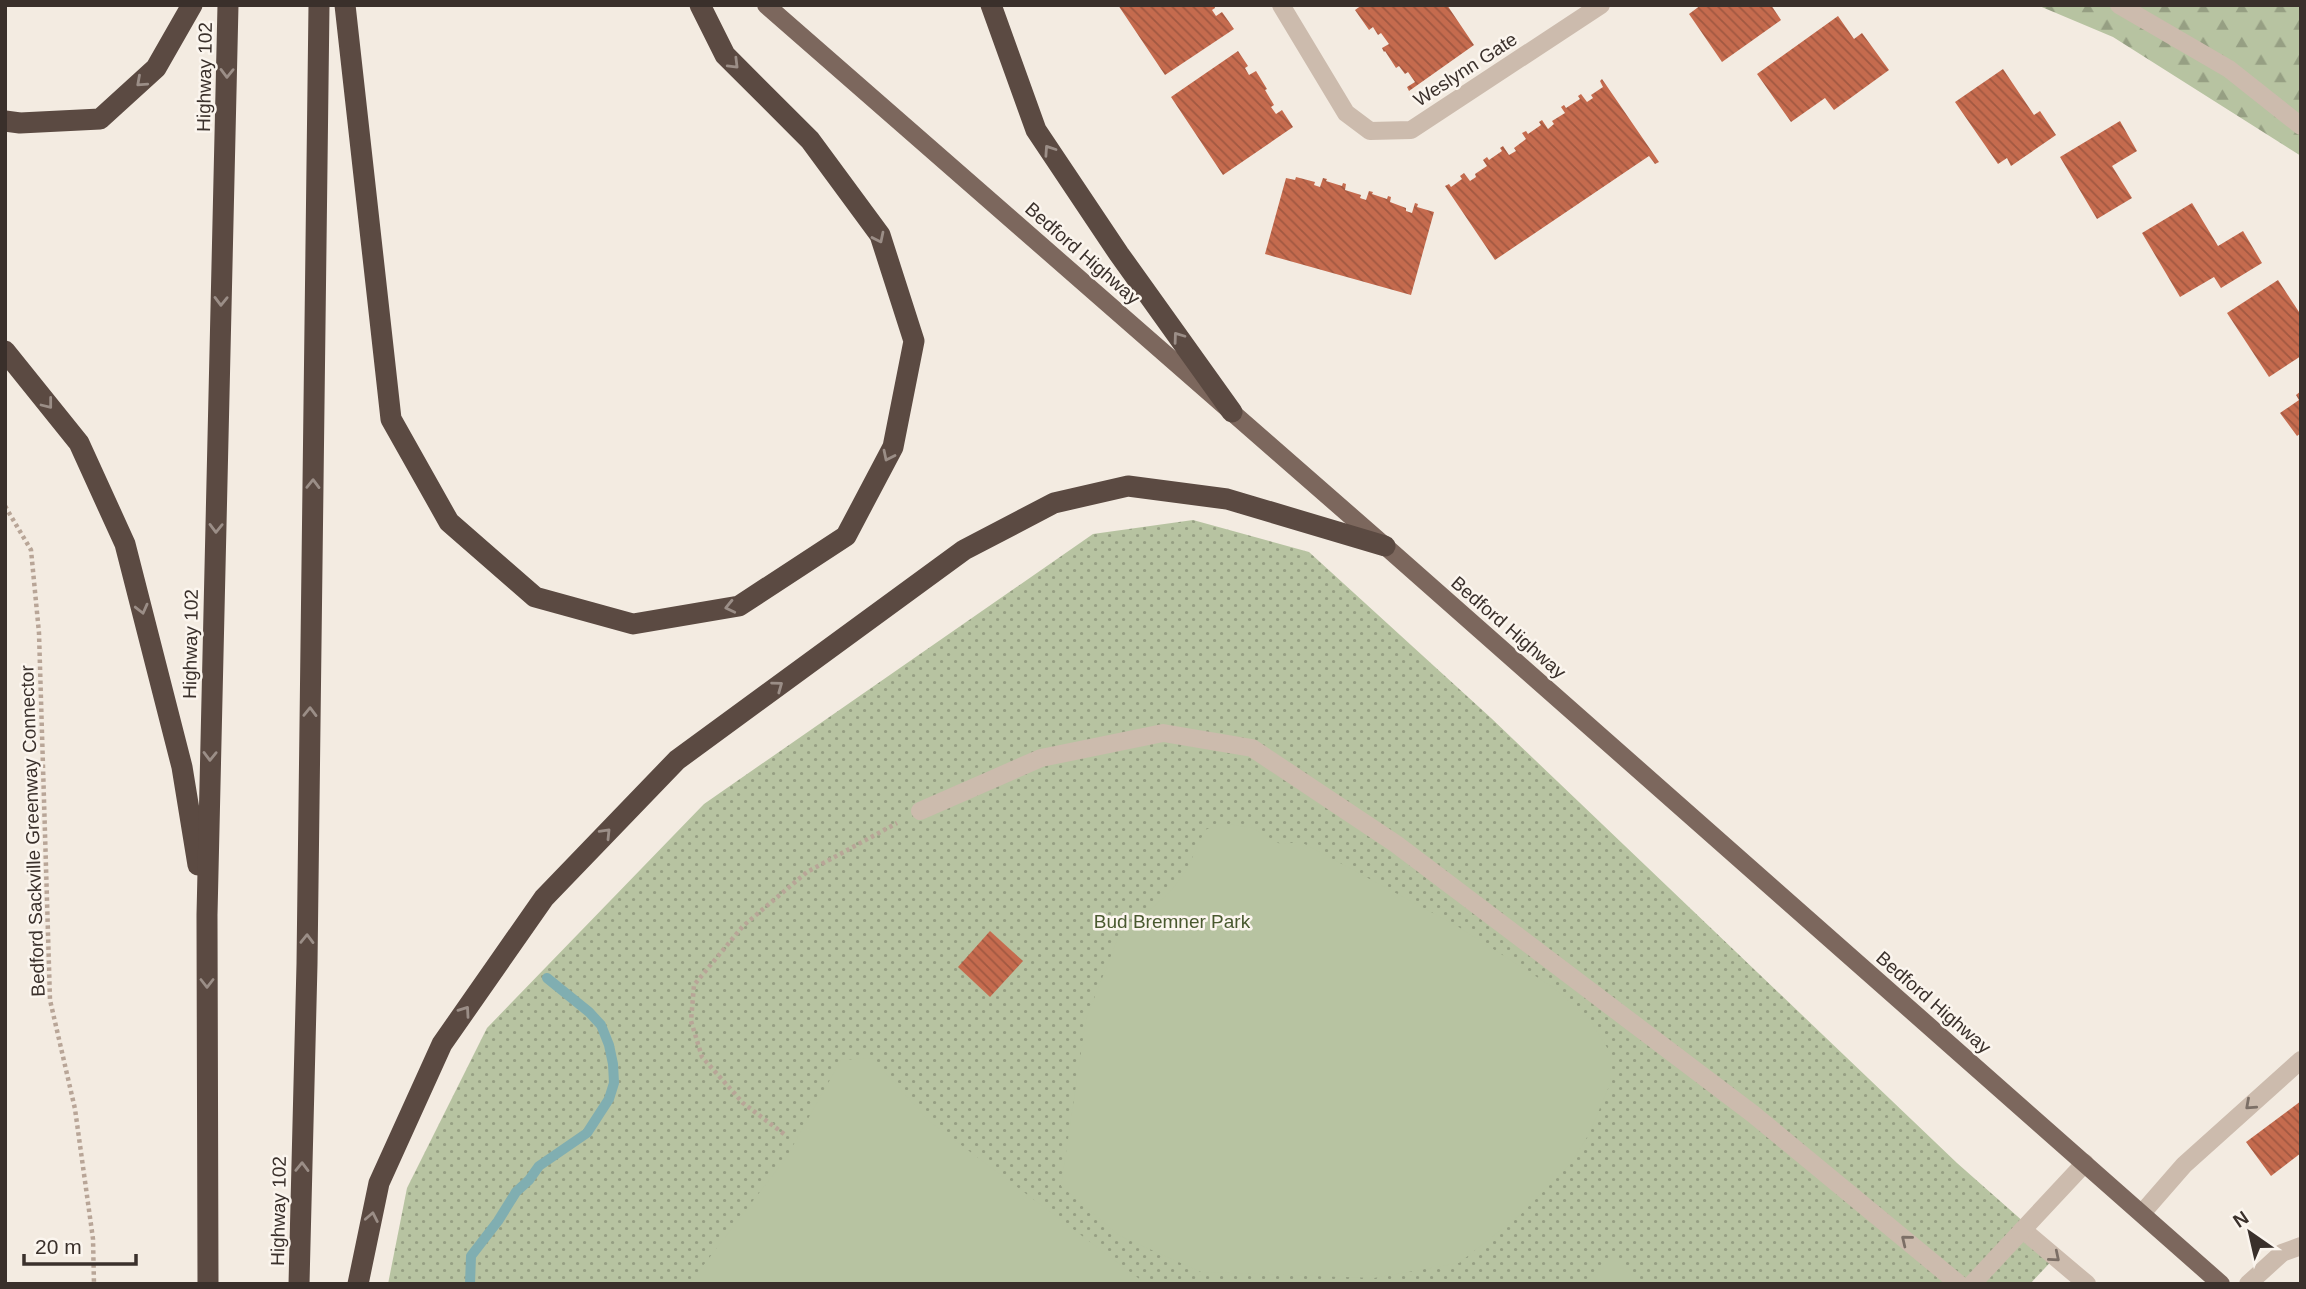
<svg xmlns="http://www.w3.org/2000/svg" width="2306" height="1289" font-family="Arial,sans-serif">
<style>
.grass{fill:url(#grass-dots)}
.forest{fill:url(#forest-firs)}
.pitch{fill:#b7c3a1}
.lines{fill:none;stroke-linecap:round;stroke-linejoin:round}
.stream{stroke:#80aeb1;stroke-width:10}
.building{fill:url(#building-back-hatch)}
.path{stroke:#b8a597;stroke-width:4.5;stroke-dasharray:3.5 3.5;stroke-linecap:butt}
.lane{stroke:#ccbbad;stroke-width:18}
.street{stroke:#ccbbad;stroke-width:18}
.primary{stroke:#7c675d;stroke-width:18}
.highway{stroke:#5b4a42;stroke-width:21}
.oneway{stroke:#9b8e87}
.oneway2{stroke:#7c6f66}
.labels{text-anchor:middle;stroke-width:5;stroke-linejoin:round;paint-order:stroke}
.street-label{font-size:19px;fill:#3a302b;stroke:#fbf5ee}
.park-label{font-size:19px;fill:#49592f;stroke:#fbf5ee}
</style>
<defs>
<pattern id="grass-dots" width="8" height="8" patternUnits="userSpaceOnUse" patternTransform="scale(1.75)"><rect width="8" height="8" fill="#b7c3a1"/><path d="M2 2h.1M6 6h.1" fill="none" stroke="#969f83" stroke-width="1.8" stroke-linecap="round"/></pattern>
<pattern id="forest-firs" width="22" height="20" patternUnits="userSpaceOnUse" patternTransform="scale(1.75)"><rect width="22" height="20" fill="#b7c3a1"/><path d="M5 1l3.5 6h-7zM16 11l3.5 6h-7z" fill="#969f83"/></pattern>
<pattern id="building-back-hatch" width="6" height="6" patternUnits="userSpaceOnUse" patternTransform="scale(1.75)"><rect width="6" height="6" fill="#c56b4e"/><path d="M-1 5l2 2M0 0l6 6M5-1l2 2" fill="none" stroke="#a15841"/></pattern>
</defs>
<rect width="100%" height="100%" fill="#f3ebe1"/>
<path class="grass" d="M1193,520L1309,552L1491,718L1957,1163L2059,1253L2030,1284H388L407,1188L487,1028L704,804L1093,534Z"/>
<path class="forest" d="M2037,5H2301V156L2113,37Z"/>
<g class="pitch">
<path d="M1221,823L1253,828L1280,844L1301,842L1457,926L1551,986L1588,1017L1611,1054L1610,1084L1589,1134L1571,1163L1521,1214L1459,1263L1374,1278L1201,1272L1120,1236L1061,1186L1086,1019L1118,938L1170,892L1186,871L1205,830Z"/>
<path d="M872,1058L929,1121L1146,1284H689L786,1158L841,1060Z"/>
<path d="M1610,1257L1640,1284H1585Z"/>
</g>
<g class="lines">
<path class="stream" d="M470,1284L471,1256L498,1221L516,1192L529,1180L539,1166L587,1133L609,1099L614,1083L613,1064L609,1045L601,1025L589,1012L547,978"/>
</g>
<g class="building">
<path d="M1118,5H1214L1215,8L1212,10L1216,16L1222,12L1234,29L1165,75Z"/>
<path d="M1362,5H1447L1474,45L1409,91L1407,87L1415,82L1408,72L1405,74L1399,66L1396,68L1385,51L1384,52L1382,48L1389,44L1381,33L1378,35L1373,27L1369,30L1355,10Z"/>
<path d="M1701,5H1771L1781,20L1722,62L1689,14Z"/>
<path d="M1838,16L1854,39L1862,33L1889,70L1834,110L1825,98L1791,122L1757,74Z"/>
<path d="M1238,51L1248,66L1245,68L1249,75L1256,71L1267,89L1265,90L1274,105L1271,107L1276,114L1282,110L1293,127L1223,175L1171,97Z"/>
<path d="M2003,69L2034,115L2040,111L2056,135L2011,166L2007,158L1998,164L1955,102Z"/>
<path d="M1602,79L1659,162L1655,164L1649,156L1495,260L1445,186L1449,184L1451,187L1462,179L1460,176L1464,173L1470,181L1476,177L1475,174L1487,166L1483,160L1487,157L1489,160L1502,151L1500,148L1503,146L1509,155L1516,151L1514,148L1526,139L1522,133L1526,131L1528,134L1541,125L1539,122L1542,120L1548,129L1554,124L1552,121L1565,113L1561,107L1564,105L1566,108L1580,99L1578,96L1581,94L1587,102L1593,98L1591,95L1603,87L1600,81Z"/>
<path d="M2120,121L2137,151L2112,166L2132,198L2097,219L2060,157Z"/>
<path d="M1296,177L1315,182L1314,185L1320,187L1323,178L1327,179L1326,181L1342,186L1343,183L1346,184L1345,190L1361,195L1360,198L1366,200L1369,191L1373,192L1372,194L1387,199L1388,196L1391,197L1390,202L1406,208V211L1412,213L1415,203L1418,204L1417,207L1434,212L1411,295L1265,254L1286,178L1295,180Z"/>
<path d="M2192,203L2218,246L2243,231L2262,263L2221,288L2214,277L2180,297L2142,233Z"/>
<path d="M2278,280L2301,315V356L2269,377L2227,313Z"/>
<path d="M2301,391V433L2297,436L2280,413L2299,400L2296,395Z"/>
<path d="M990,931L1023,961L990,997L958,967Z"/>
<path d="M2301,1101V1153L2271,1176L2246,1142Z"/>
</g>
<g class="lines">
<g class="path">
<path d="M5,506L31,550L39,633L50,1000L75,1109L93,1239L94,1284"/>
<path d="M784,1134L743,1103L702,1057L691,1021L694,985L743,926L807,872L897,823"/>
</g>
<g class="lane">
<path d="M920,811L1041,758L1163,733L1252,748L1396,844L1753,1114L1959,1284"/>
<path d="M2143,1212L2184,1165L2301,1060"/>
<path d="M2023,1230L2087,1284"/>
<path d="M1972,1284L2085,1163"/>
<path d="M2248,1284L2282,1253L2301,1246"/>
</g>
<g class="street">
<path d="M1281,5L1346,113L1370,131L1411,130L1601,5"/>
<path d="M2119,5L2229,69L2301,126"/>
</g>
<path class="primary" d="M766,5L1385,546L2221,1284"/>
<g class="highway">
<path d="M345,5L391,419L449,522L535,597L633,624L739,606L846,536L893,447L914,341L880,235L810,140L725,55L700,5"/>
<path d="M991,5L1036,130L1119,254L1232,412"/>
<path d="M5,121L20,123L100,119L156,68L192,5"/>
<path d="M5,351L79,443L125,544L182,767L198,865"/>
<path d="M208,1284L207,915L228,5"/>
<path d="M299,1284L307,964L319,5"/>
<path d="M358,1284L379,1183L442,1044L544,898L677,760L964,550L1054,503L1128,486L1227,499L1385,546"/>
</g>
</g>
<defs><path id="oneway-chevron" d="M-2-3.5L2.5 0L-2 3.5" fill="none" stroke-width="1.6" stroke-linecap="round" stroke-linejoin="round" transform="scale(1.75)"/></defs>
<g class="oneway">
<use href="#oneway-chevron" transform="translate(734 64) rotate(45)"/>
<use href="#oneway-chevron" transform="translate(227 73) rotate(91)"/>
<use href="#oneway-chevron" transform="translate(141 82) rotate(138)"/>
<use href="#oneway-chevron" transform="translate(1049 150) rotate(-124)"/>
<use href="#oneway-chevron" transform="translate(879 238) rotate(64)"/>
<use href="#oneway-chevron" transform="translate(221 301) rotate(91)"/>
<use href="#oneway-chevron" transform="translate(1178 337) rotate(-126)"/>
<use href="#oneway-chevron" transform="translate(48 404) rotate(52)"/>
<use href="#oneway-chevron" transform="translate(888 456) rotate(116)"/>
<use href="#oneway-chevron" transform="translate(313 484) rotate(-89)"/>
<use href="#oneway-chevron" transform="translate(216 528) rotate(91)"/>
<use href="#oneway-chevron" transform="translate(730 607) rotate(167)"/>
<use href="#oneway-chevron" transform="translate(142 609) rotate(76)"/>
<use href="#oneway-chevron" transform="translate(778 686) rotate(-36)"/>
<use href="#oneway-chevron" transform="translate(310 712) rotate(-89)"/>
<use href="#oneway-chevron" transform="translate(210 756) rotate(91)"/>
<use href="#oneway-chevron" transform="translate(606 833) rotate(-46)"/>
<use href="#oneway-chevron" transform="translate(307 939) rotate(-89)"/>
<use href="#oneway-chevron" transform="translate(207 983) rotate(90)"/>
<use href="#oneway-chevron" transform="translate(465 1011) rotate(-55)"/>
<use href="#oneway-chevron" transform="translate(302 1167) rotate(-89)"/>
<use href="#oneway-chevron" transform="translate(372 1217) rotate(-79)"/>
</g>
<g class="oneway2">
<use href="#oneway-chevron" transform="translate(2250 1105) rotate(138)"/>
<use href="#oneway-chevron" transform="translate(1906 1240) rotate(-141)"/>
<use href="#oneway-chevron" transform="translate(2055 1257) rotate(40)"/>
</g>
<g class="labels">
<g class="street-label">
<text transform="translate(1465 69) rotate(-33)" y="7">Weslynn Gate</text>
<text transform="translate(204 77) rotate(-89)" y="7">Highway 102</text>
<text transform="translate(1083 253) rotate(41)" y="7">Bedford Highway</text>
<text transform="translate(1509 627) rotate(41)" y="7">Bedford Highway</text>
<text transform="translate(190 644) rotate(-89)" y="7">Highway 102</text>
<text transform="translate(32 831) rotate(-92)" y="7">Bedford Sackville Greenway Connector</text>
<text transform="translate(1934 1002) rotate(41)" y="7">Bedford Highway</text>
<text transform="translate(278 1211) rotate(-89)" y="7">Highway 102</text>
</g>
<g class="park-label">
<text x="1172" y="928">Bud Bremner Park</text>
</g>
</g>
<rect width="2306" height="1289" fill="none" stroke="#3a302b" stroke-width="14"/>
<g transform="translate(2250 1233) rotate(326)" stroke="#fbf5ee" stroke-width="5" paint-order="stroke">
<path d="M0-5L12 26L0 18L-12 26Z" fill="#3a302b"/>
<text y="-10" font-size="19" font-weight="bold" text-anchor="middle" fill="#3a302b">N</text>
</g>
<path d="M24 1254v10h112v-10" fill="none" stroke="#3a302b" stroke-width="3.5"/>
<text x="35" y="1254" font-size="21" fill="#3a302b" stroke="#fbf5ee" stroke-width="5" paint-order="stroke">20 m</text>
</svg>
